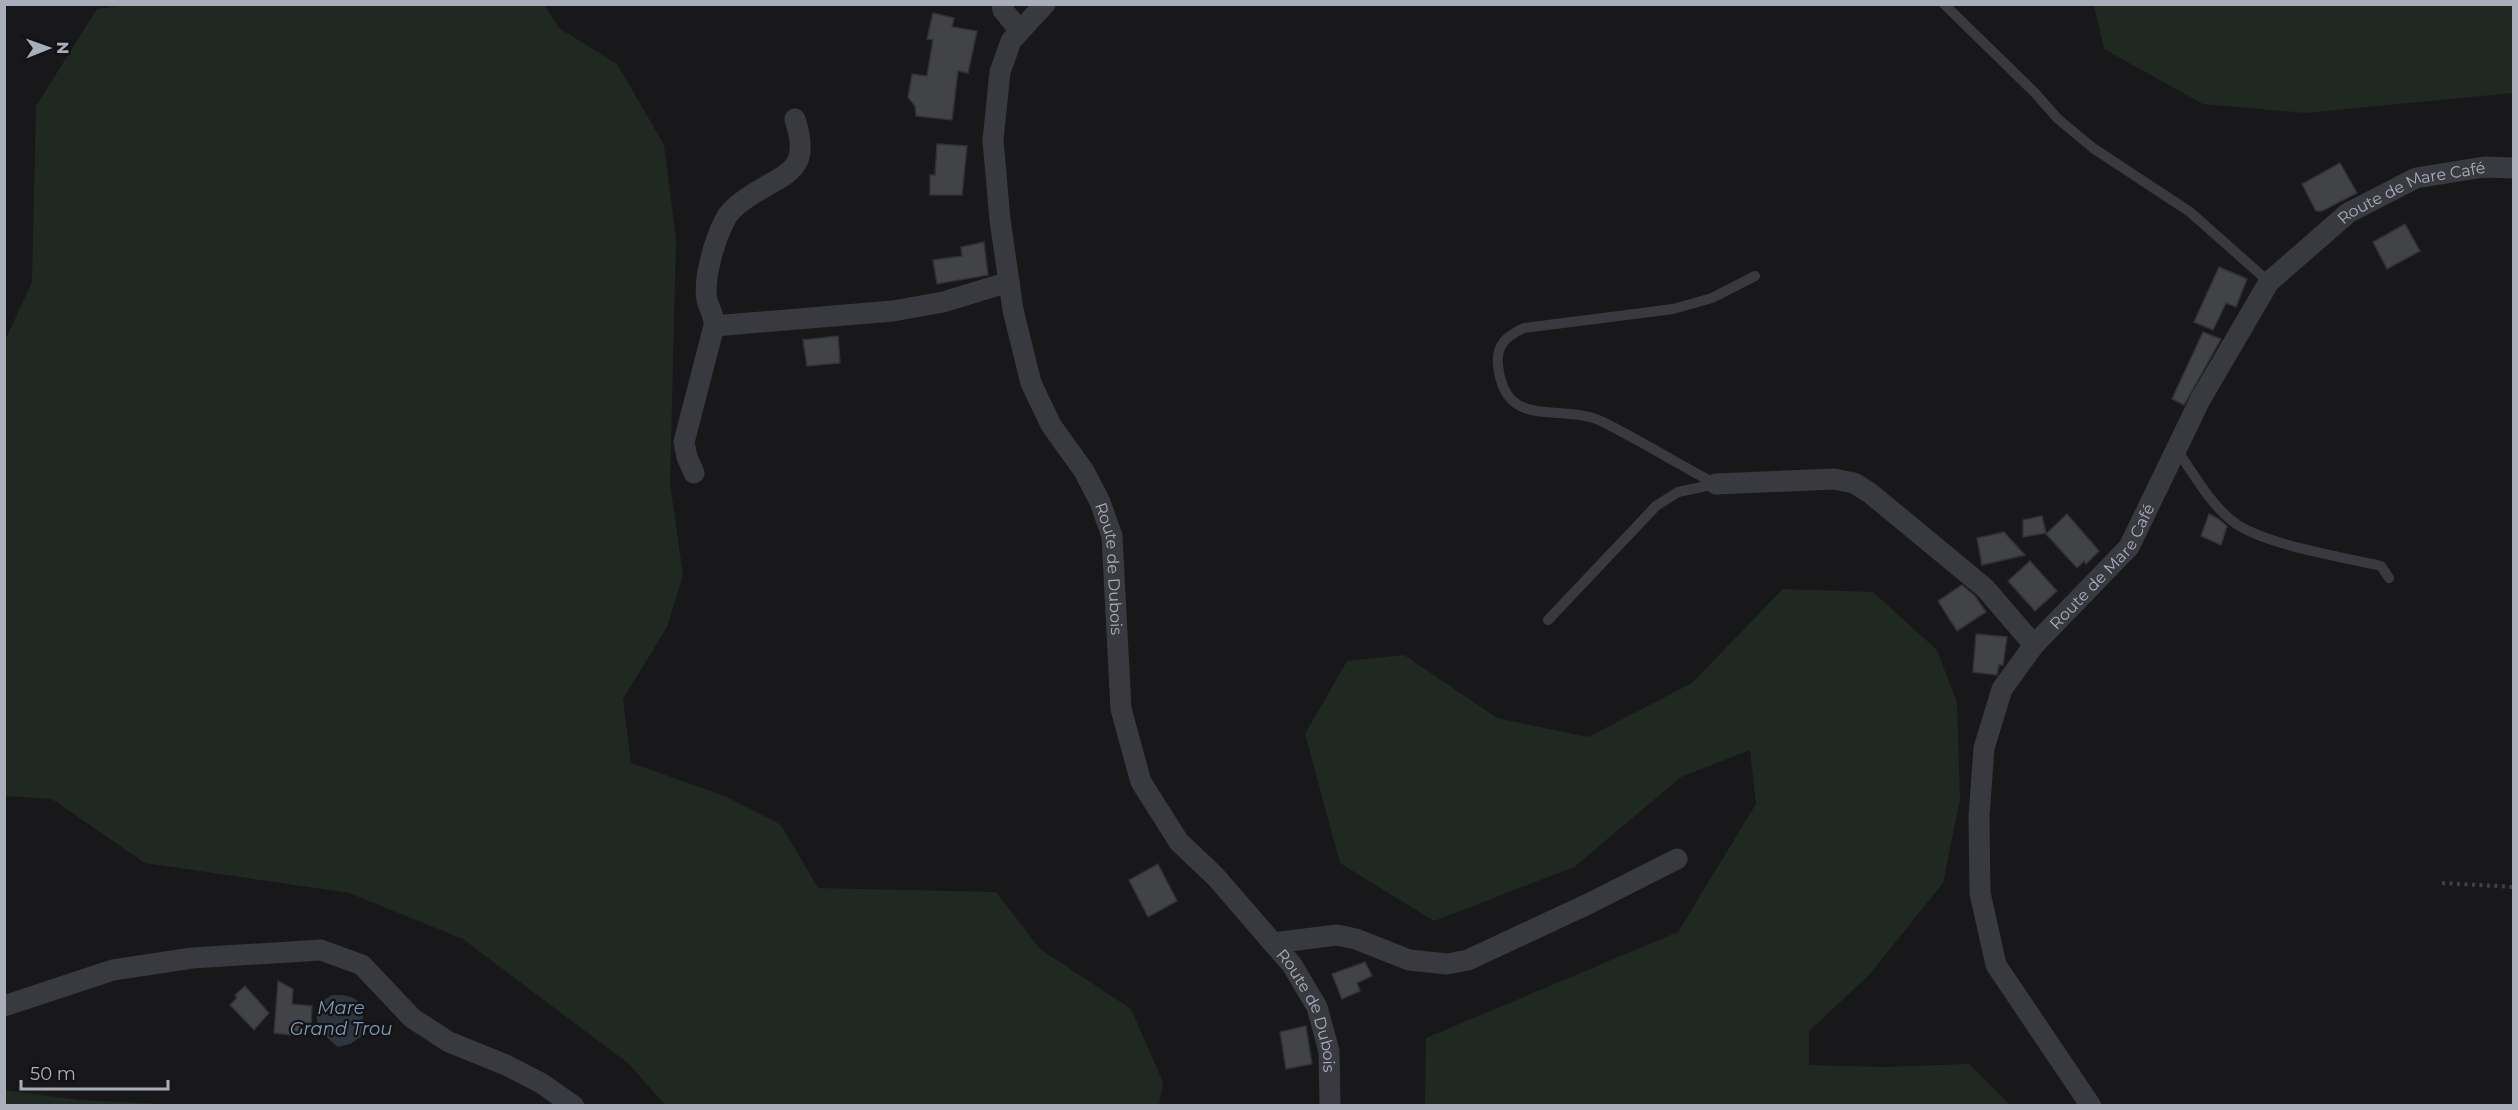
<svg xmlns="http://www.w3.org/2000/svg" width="2518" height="1110" font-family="Montserrat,sans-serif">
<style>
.green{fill:#202921}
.water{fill:#2d363f}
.building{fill:#424347;stroke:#323236;stroke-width:1.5}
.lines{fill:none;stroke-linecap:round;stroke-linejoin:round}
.path{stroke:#3f4147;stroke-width:4;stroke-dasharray:3 4.5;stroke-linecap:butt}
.service{stroke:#393a3f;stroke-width:10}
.minor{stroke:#393a3f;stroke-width:21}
.labels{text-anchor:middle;stroke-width:4.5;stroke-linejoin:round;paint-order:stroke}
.street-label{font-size:16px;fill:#aaaebb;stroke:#131315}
.water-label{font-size:18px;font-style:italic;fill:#7f9bb7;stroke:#131315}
</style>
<rect width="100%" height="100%" fill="#18181a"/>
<g class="green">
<path d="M125,5H544L560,29L617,64L664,145L676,240L670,483L683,575L667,627L623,699L631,763L725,796L781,825L818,888L996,892L1040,949L1131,1009L1163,1082L1159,1105H665L629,1064L463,939L349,893L145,863L52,799L5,796L4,343L32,282L36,106L97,9Z"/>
<path d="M2094,5H2513V93L2305,113L2203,104L2104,49Z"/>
<path d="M1783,589L1873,592L1937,650L1957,703L1960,799L1943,883L1869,975L1809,1031V1065L1882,1067L1969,1064L2010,1105H1425L1426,1038L1678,932L1756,804L1750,750L1681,777L1574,867L1434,921L1340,863L1305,734L1347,661L1404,655L1497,718L1588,737L1692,683Z"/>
<path d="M4,1090L79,1100L181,1105H5Z"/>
</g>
<path class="water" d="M332,995C365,994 364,1008 362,1036L350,1044L338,1047C319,1033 304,1009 332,995Z"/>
<g class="building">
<path d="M933,13L954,18L952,27L977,31L968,73L958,71L952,120L916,116L915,106L908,97L912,74L927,76L933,40L927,39Z"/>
<path d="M937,144L967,146L962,195H930V175H935Z"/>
<path d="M2340,163L2357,193L2322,211H2316L2302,184Z"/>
<path d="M2405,224L2420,251L2387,269L2373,242Z"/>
<path d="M984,242L988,275L937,284L933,260L962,256L961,247Z"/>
<path d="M2219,267L2247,279L2236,307L2226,303L2213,330L2194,322Z"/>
<path d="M2203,332L2221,339L2184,405L2172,399Z"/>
<path d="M838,336L840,363L807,366L803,340Z"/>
<path d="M2067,514L2099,551L2086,564L2084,561L2077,568L2046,534Z"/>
<path d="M2209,514L2217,518L2227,526L2221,545L2201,536Z"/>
<path d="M2042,516L2046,533L2023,537V520Z"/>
<path d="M2004,532L2025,555L1982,565L1977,538Z"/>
<path d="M2030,561L2057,591L2035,611L2008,581Z"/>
<path d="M1962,585L1975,596L1986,612L1957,631L1938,601Z"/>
<path d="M1976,634L2007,637L2003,665H1999L1997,675L1973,672Z"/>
<path d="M1158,864L1177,901L1148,917L1129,880Z"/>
<path d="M1365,962L1372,976L1357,983L1360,991L1342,999L1332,974Z"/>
<path d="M278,981L293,989L292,1004L312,1006L311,1028L300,1027V1036L274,1033Z"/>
<path d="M245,986L269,1013L254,1030L230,1005L237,998L235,995Z"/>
<path d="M1306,1026L1312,1064L1286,1069L1280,1032Z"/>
</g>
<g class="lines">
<path class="path" d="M2442,883L2514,887"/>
<g class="service">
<path d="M1944,4L2036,94L2058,119L2093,148L2190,212L2269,282"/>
<path d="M2177,450C2193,473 2209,502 2231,520C2259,544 2343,557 2381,566L2389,578"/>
<path d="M1716,484C1678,464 1641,441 1603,422C1561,401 1505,433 1498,365C1496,344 1507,336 1524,328L1673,309L1712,298L1755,276"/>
<path d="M1548,620L1656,506L1678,492L1716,484"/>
</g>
<g class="minor">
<path d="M1002,4L1003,10L1020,31"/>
<path id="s1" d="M1045,4L1011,41L1000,72L993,140L1000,220L1013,310L1031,383L1051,425L1084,471L1100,502L1112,536L1121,709L1141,782L1179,842L1215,876L1292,965L1317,1007L1329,1051L1330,1106"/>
<path d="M714,326L893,311L943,302L1009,282"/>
<path d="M694,473L687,457L684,442L714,326C715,316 709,309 707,300C703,278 715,239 725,220C729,211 737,205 744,200C783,172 813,175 795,119"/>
<path d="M1716,484L1834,479L1854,483L1870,493L1985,588L2034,645"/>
<path d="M1273,943L1337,935L1356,939L1409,960L1447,964L1468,960L1590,903L1677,859"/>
<path d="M4,1006L113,970L192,958L321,950L362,965L412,1018L449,1042L506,1065L541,1083L574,1106"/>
<path id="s2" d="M2091,1106L1996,965L1980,893L1979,816L1984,748L2002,689L2034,645L2129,547L2200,400L2269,282L2348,213L2416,178L2484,167L2514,168"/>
</g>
</g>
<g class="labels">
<g class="street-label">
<text dy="6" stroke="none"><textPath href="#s2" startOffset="1114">Route de Mare Café</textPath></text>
<text dy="6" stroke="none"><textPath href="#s2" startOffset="610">Route de Mare Café</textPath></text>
<text dy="6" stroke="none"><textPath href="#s1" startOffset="604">Route de Dubois</textPath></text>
<text dy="6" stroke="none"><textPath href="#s1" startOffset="1108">Route de Dubois</textPath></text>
</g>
<g class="water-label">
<text x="341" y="1014">Mare<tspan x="341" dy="21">Grand Trou</tspan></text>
</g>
</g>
<rect width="2518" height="1110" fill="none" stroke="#aaaebb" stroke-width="12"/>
<g transform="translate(48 48) rotate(89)" stroke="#131315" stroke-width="4.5" paint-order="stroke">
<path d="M0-4.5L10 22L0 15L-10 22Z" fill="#aaaebb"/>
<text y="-9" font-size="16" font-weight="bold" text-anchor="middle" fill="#aaaebb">N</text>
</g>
<path d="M21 1080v9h147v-9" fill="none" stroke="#aaaebb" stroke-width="3"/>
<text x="30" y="1080" font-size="18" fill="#aaaebb" stroke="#131315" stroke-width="4.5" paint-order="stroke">50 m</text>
</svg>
